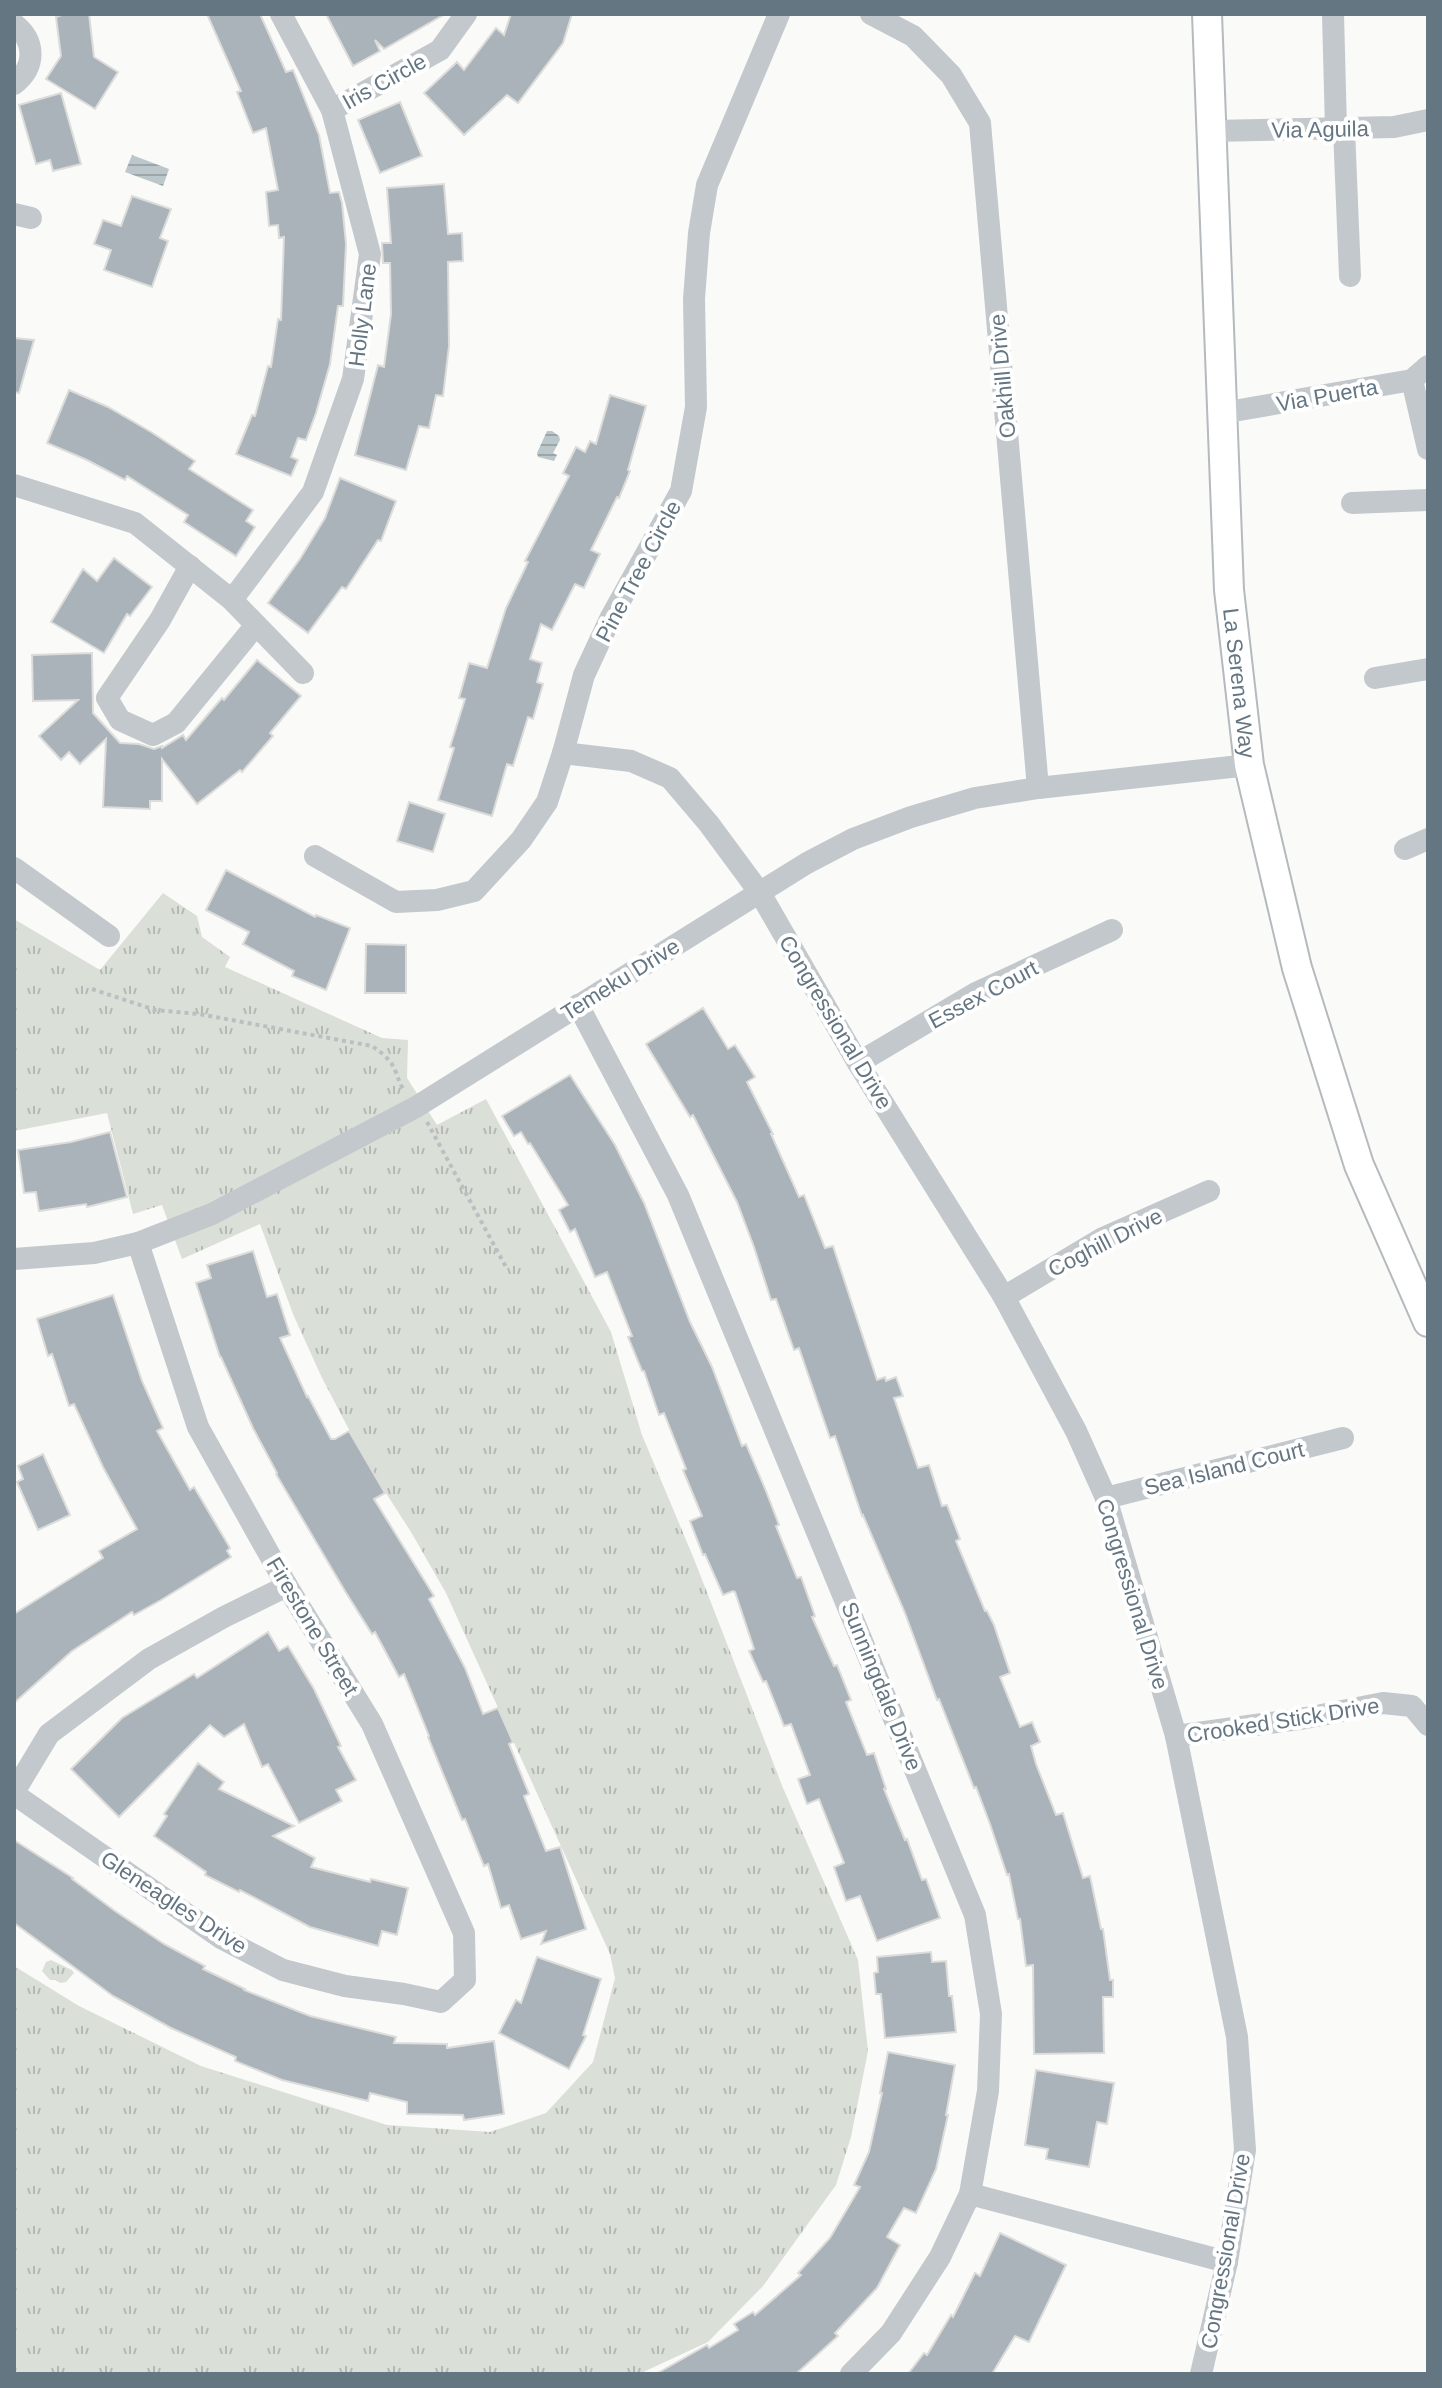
<svg xmlns="http://www.w3.org/2000/svg" width="1442" height="2388" font-family="Helvetica,sans-serif">
<style>
.grass{fill:url(#grass-tufts)}
.water{fill:url(#water-rules)}
.building{fill:#aab3b9;stroke:#dcdcda;stroke-width:2}
.lines{fill:none;stroke-linecap:round;stroke-linejoin:round}
.major-casing{stroke:#b5babe;stroke-width:32}
.path{stroke:#bbbfc2;stroke-width:4;stroke-dasharray:4 4;stroke-linecap:butt}
.minor{stroke:#c3c8cc;stroke-width:22}
.major{stroke:#fff;stroke-width:28}
.labels{text-anchor:middle;stroke-width:8;stroke-linejoin:round;paint-order:stroke}
.street-label{font-size:22px;fill:#657683;stroke:#fff}
</style>
<defs>
<pattern id="grass-tufts" width="24" height="20" patternUnits="userSpaceOnUse" patternTransform="scale(2)"><rect width="24" height="20" fill="#dadfd7"/><path d="M3 7l-1-3M5 7V3M7 7l1-3M15 17l-1-3M17 17v-4M19 17l1-3" fill="none" stroke="#b4b9b4"/></pattern>
<pattern id="water-rules" width="6" height="5" patternUnits="userSpaceOnUse" patternTransform="scale(2)"><rect width="6" height="5" fill="#bbc7cb"/><path d="M0 2.5h6" fill="none" stroke="#9ca6aa"/></pattern>
</defs>
<rect width="100%" height="100%" fill="#fafaf8"/>
<g class="grass">
<path d="M163,893L197,916L202,937L230,957L225,967L382,1038L408,1040L407,1078L437,1125L486,1099L611,1332L642,1435L694,1559L783,1788L858,1960L868,2051L851,2137L836,2185L763,2286L708,2342L639,2374H14V1966L79,2006L201,2066L387,2125L490,2132L546,2113L593,2062L615,1978L610,1954L446,1593L411,1532L366,1462L322,1378L293,1314L260,1224L182,1259L162,1205L133,1214L107,1113L14,1131V919L100,970Z"/>
<path d="M51,1960L72,1970L74,1973L66,1982L60,1983L55,1980H50L42,1971L46,1962Z"/>
</g>
<g class="water">
<path d="M132,155L169,169L163,186L125,172Z"/>
<path d="M547,431H552L559,436L560,440L553,453L557,455L554,461L538,457L537,453Z"/>
</g>
<g class="building">
<path d="M65,14H89L94,57L118,72L95,109L46,79L61,56L56,17Z"/>
<path d="M207,14H260L286,72L293,70L319,135L330,193L339,192L342,203L346,244L343,306H338L330,364L316,413L306,440L298,438L291,457L298,460L291,476L236,454L252,415L255,416L268,366L271,367L278,319L281,320L284,237L279,238L278,225L269,226L266,192L278,190L266,128L253,133L237,92L241,91Z"/>
<path d="M326,14H445L384,49L375,40L380,51L353,66Z"/>
<path d="M511,14H572L563,43L518,103L507,95L464,135L424,93L457,62L464,70L496,28L504,35Z"/>
<path d="M61,93L81,164L53,171L50,160L36,164L19,105Z"/>
<path d="M400,102L422,156L380,173L358,120Z"/>
<path d="M444,184L448,234L462,233L463,261L448,262L449,346L443,396L436,395L429,428L419,426L406,470L355,455L378,365L384,367L391,314L390,263H383L382,243H391L387,188Z"/>
<path d="M132,196L171,209L160,238L168,241L152,287L104,270L111,250L94,244L103,220L121,226Z"/>
<path d="M14,338L34,340L19,393L14,392Z"/>
<path d="M69,390L108,407L151,432L195,461L189,469L253,510L246,521L255,527L236,556L184,522L188,515L127,476L125,480L87,460L47,443Z"/>
<path d="M610,395L646,406L628,470L630,471L619,498L617,497L591,550L600,554L584,588L575,584L552,630L541,624L530,659L542,663L537,682L543,684L533,719L528,717L513,766L507,764L492,816L438,800L454,748L450,747L465,699L459,698L469,663L487,668L506,608L528,562L525,561L569,476L563,473L576,447L585,452L590,441L596,444Z"/>
<path d="M340,478L396,501L381,541L378,540L346,589L342,587L308,633L268,603L300,559L325,518Z"/>
<path d="M114,558L152,587L130,616L127,614L104,653L51,622L83,569L97,581Z"/>
<path d="M92,653L93,713L120,743L139,744L154,749L162,746V748L183,735L186,740L222,698L224,700L257,660L301,696L270,733L273,736L242,772L240,770L197,804L162,759V801H150V809L103,807L106,739L80,764L69,752L61,760L39,736L78,700L33,701L32,655Z"/>
<path d="M409,802L445,814L433,852L397,841Z"/>
<path d="M226,870L315,917L316,915L350,928L326,990L292,976L294,971L243,944L249,932L206,910Z"/>
<path d="M366,944L406,945V993H365Z"/>
<path d="M703,1008L728,1049L735,1045L755,1077L747,1082L773,1134H771L799,1197L804,1195L825,1248L833,1246L877,1380L885,1377L886,1381L896,1377L903,1396L894,1398L918,1468L929,1465L942,1506L947,1505L960,1539L956,1541L985,1611H987L994,1625L1010,1673L1000,1677L1020,1727L1032,1722L1040,1742L1031,1746L1036,1764L1056,1815L1063,1813L1083,1878L1090,1876L1101,1929H1103L1110,1980H1113V1997H1103L1104,2053L1034,2054L1033,1965L1026,1966L1020,1919H1018L1009,1874L1007,1875L990,1824L976,1787L974,1788L939,1699L937,1700L905,1613L863,1515L862,1516L835,1436L830,1438L799,1348L794,1350L776,1299L771,1300L754,1247L737,1202L693,1115L690,1117L646,1044Z"/>
<path d="M570,1075L615,1145L644,1203L690,1322L712,1367L742,1446L746,1444L766,1491L779,1525L776,1526L797,1578L801,1577L815,1616L812,1617L834,1666L837,1665L851,1700L846,1702L867,1755L874,1753L886,1789H884L905,1840L907,1839L922,1880L926,1879L940,1918L877,1941L860,1896L846,1901L834,1867L844,1863L819,1799L807,1804L798,1779L810,1775L791,1724L784,1726L766,1681L763,1682L749,1651L754,1649L735,1592L733,1591L723,1595L705,1554L703,1555L690,1521L702,1516L683,1470L686,1469L664,1413L659,1415L644,1371H642L628,1337L632,1336L607,1272L595,1277L575,1229L570,1232L559,1210L568,1205L530,1143L528,1144L521,1132L514,1136L502,1116Z"/>
<path d="M110,1132L127,1197L87,1207L86,1204L39,1211L36,1192L24,1193L18,1150L71,1142Z"/>
<path d="M253,1251L267,1297L277,1294L290,1335L280,1338L307,1397L308,1396L331,1439H335L349,1431L385,1493L374,1499L434,1596L429,1599L465,1668L483,1714L498,1708L513,1742L509,1744L529,1794L524,1796L546,1851L560,1847L586,1929L541,1944L546,1931L521,1939L509,1905L501,1908L488,1864L484,1866L465,1819L462,1820L428,1737L429,1736L404,1674L399,1677L375,1632L372,1634L345,1591L276,1474L277,1473L253,1428L221,1357H220L196,1283L211,1278L207,1265Z"/>
<path d="M113,1295L142,1381L163,1428L157,1431L190,1490L194,1487L230,1548L227,1551L231,1557L161,1600L134,1615L132,1612L72,1651L14,1703V1614L103,1558L99,1551L137,1529L103,1467L74,1404L69,1406L52,1354L48,1356L37,1319Z"/>
<path d="M43,1454L70,1515L38,1530L17,1482L23,1479L18,1466Z"/>
<path d="M268,1632L279,1651L288,1646L314,1689L341,1746L338,1747L356,1780L336,1790L342,1801L299,1823L268,1764L262,1767L244,1724L224,1737L210,1725L119,1817L71,1769L122,1718L194,1674L197,1678Z"/>
<path d="M198,1763L224,1782L219,1789L294,1826L273,1836L315,1858L311,1867L370,1882L371,1879L408,1888L397,1935L382,1931L378,1946L310,1927L240,1890L239,1892L205,1875L206,1872L154,1836L167,1816L164,1814Z"/>
<path d="M14,1840L73,1878L72,1879L115,1911L164,1944L205,1966L203,1969L245,1989L244,1990L310,2016L396,2037L394,2043L447,2044V2048L494,2041L504,2114L464,2120L463,2115L407,2114V2102L370,2093L368,2101L282,2080L235,2061L236,2057L171,2028L113,1996L14,1923Z"/>
<path d="M931,1952L932,1962L946,1961L949,1996H952L956,2032L885,2038L881,1994H876L874,1973L878,1972L877,1957Z"/>
<path d="M537,1957L601,1979L583,2035L586,2036L569,2069L499,2033L516,2000L521,2003Z"/>
<path d="M888,2052L955,2065L946,2115H948L936,2169L916,2213L904,2208L887,2237L900,2245L877,2288L835,2333L838,2336L796,2374H656L707,2345L709,2348L738,2330L734,2324L753,2312L755,2315L801,2275L798,2273L830,2238L860,2187L854,2185L869,2152L882,2093H880Z"/>
<path d="M1036,2070L1114,2083L1107,2124L1097,2122L1089,2167L1046,2159L1048,2149L1025,2145Z"/>
<path d="M1000,2233L1066,2265L1029,2342L1015,2336L992,2374H908L924,2353L927,2355L951,2315L953,2317L975,2273L980,2276Z"/>
</g>
<g class="lines">
<g class="major-casing">
<g id="major">
<path id="s1" d="M1207,14L1229,590L1249,765L1297,968L1359,1165L1428,1322"/>
</g>
</g>
<g class="path">
<path d="M92,989L155,1010L199,1014L372,1046C381,1052 391,1060 395,1070C398,1077 399,1082 403,1089"/>
<path d="M427,1122L506,1267"/>
</g>
<g class="minor">
<path d="M871,14L913,36L951,75L980,123L1038,788"/>
<path d="M1333,14L1336,129"/>
<path d="M14,24C36,41 36,67 14,84"/>
<path d="M332,110L440,50L466,14"/>
<path d="M1344,129L1350,276"/>
<path d="M1212,131L1394,127L1428,120"/>
<path d="M14,214L31,218"/>
<path d="M1412,380L1428,449"/>
<path d="M1222,413L1412,380L1428,366"/>
<path d="M14,485L135,523L232,600L303,673"/>
<path d="M1352,503L1428,500"/>
<path d="M190,566L160,620L107,698L120,720L153,735L176,723L256,625"/>
<path d="M232,600L313,492L353,379L370,254L332,110L281,14"/>
<path d="M1375,678L1428,669"/>
<path d="M563,753L631,761L670,778L709,824L760,893L858,1063L1004,1297L1076,1431L1106,1498L1176,1736L1237,2037L1245,2150L1227,2262L1201,2374"/>
<path d="M1405,849L1428,839"/>
<path d="M315,856L396,902L437,900L474,891L521,840L547,802L563,753L584,675L611,617L681,491L696,407L694,299L699,233L707,185L779,14"/>
<path d="M14,868L109,936"/>
<path d="M578,1005L678,1195L975,1915L991,2014L988,2091L970,2194L940,2257L891,2333L851,2374"/>
<path d="M858,1063L976,993L1112,930"/>
<path d="M14,1259L94,1253L138,1243L212,1214L416,1107L807,863L853,839L911,817L975,798L1038,788L1249,765"/>
<path d="M1004,1297L1103,1238L1209,1191"/>
<path d="M1106,1498L1343,1438"/>
<path d="M1176,1736L1306,1718L1383,1703L1412,1706L1428,1725"/>
<path d="M14,1792L49,1734L149,1659L224,1617L287,1586"/>
<path d="M14,1794L221,1938L283,1970L345,1986L404,1994L441,2002L465,1980L464,1933L372,1724L287,1586L198,1427L138,1243"/>
<path d="M970,2194L1227,2262"/>
</g>
<use href="#major" class="major"/>
</g>
<g class="labels">
<g class="street-label">
<text transform="translate(384 81) rotate(-29)" y="8">Iris Circle</text>
<text transform="translate(1320 129) rotate(-1)" y="8">Via Aguila</text>
<text transform="translate(362 315) rotate(-83)" y="8">Holly Lane</text>
<text transform="translate(1002 376) rotate(-95)" y="8">Oakhill Drive</text>
<text transform="translate(1327 395) rotate(-10)" y="8">Via Puerta</text>
<text transform="translate(638 571) rotate(-62)" y="8">Pine Tree Circle</text>
<text dy="8" stroke="none"><textPath href="#s1" startOffset="670">La Serena Way</textPath></text>
<text transform="translate(620 979) rotate(-32)" y="8">Temeku Drive</text>
<text transform="translate(983 994) rotate(-28)" y="8">Essex Court</text>
<text transform="translate(836 1022) rotate(59)" y="8">Congressional Drive</text>
<text transform="translate(1105 1242) rotate(-27)" y="8">Coghill Drive</text>
<text transform="translate(1224 1468) rotate(-14)" y="8">Sea Island Court</text>
<text transform="translate(1133 1594) rotate(73)" y="8">Congressional Drive</text>
<text transform="translate(313 1626) rotate(59)" y="8">Firestone Street</text>
<text transform="translate(882 1686) rotate(68)" y="8">Sunningdale Drive</text>
<text transform="translate(1283 1720) rotate(-9)" y="8">Crooked Stick Drive</text>
<text transform="translate(174 1902) rotate(33)" y="8">Gleneagles Drive</text>
<text transform="translate(1225 2251) rotate(-80)" y="8">Congressional Drive</text>
</g>
</g>
<rect width="1442" height="2388" fill="none" stroke="#657683" stroke-width="32"/>
</svg>
